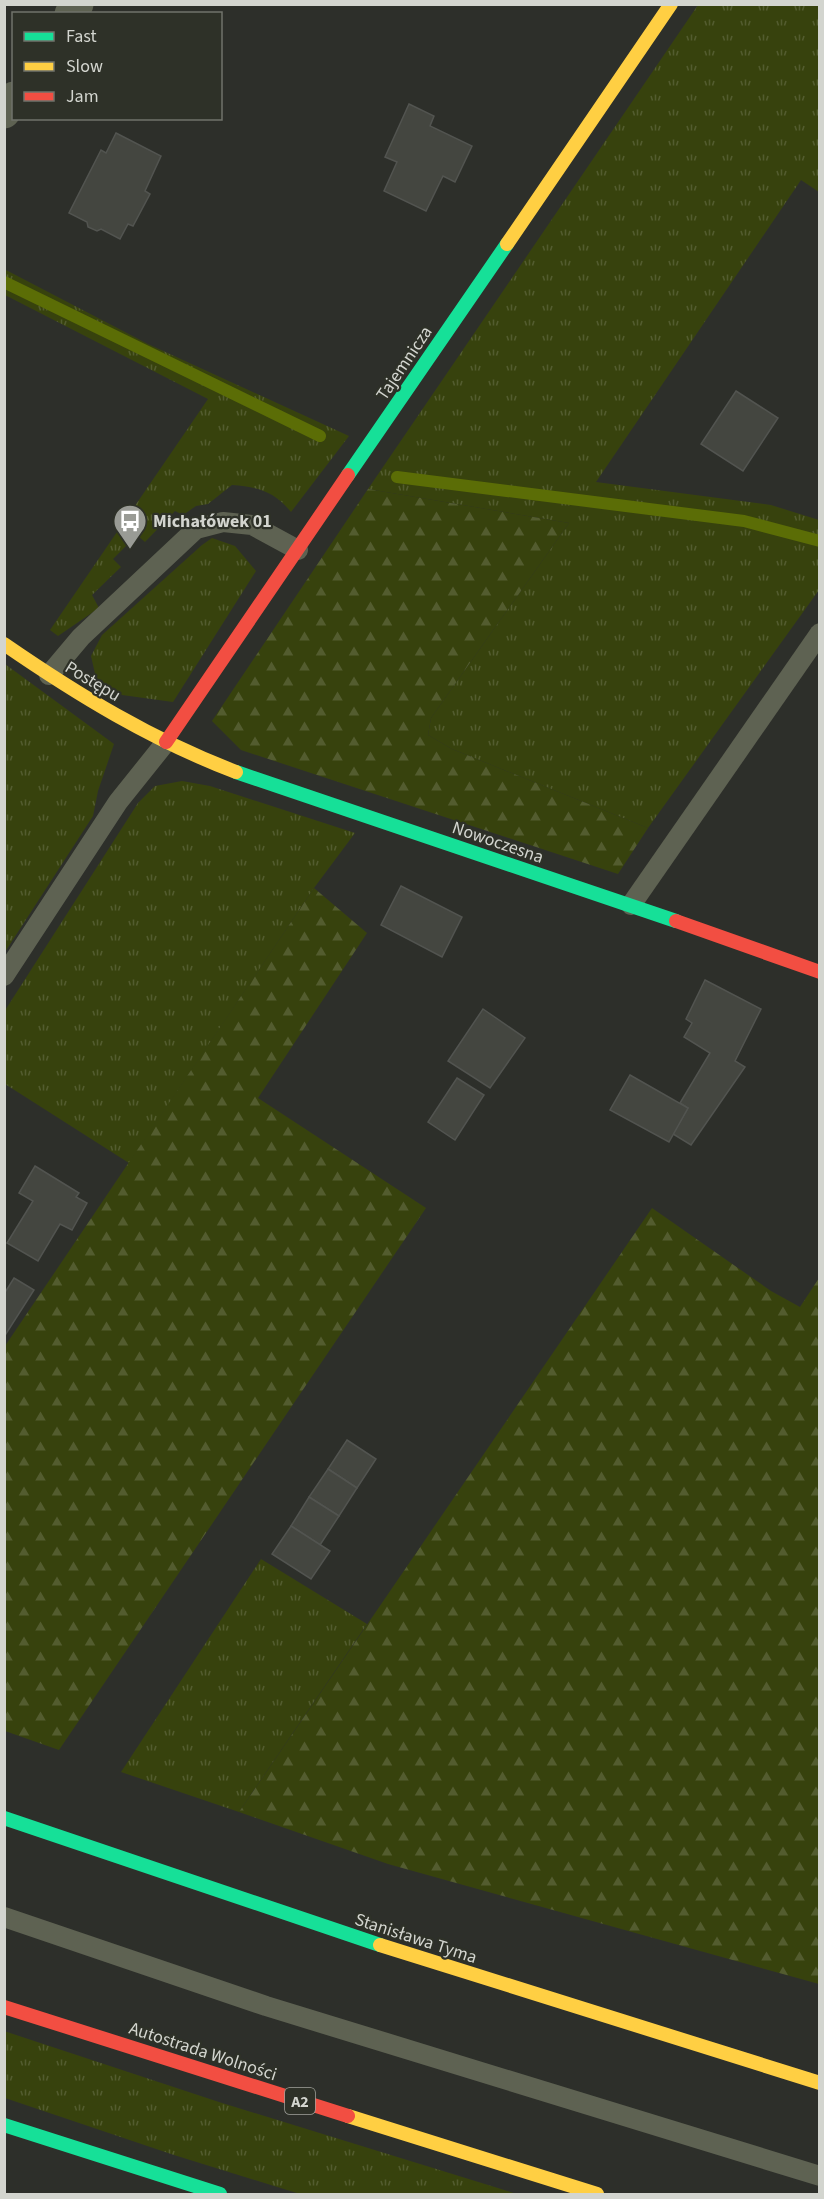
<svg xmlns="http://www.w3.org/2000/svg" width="824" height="2199" font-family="'Source Sans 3',sans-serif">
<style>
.grass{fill:url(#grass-tufts)}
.forest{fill:url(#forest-firs)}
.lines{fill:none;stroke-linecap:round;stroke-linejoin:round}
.stream{stroke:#5b6d06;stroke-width:12}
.building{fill:#444640;stroke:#525450;stroke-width:1.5}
.lane{stroke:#5e6252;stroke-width:20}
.street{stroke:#5e6252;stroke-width:33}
.fast{stroke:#16e098;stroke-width:14}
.slow{stroke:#ffcf43;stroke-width:14}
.jam{stroke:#f24e42;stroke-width:14}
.labels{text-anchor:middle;stroke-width:4.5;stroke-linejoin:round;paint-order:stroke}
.shield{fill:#2e3128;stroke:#a2a49d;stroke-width:1.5}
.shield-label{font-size:16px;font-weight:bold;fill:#d3d5cf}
.street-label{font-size:18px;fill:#d3d5cf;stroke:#2e3128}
.poi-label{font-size:18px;font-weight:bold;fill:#d3d5cf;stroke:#2e3128;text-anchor:start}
</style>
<defs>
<pattern id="grass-tufts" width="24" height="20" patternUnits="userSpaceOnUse" patternTransform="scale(1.5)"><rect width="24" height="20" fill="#37420d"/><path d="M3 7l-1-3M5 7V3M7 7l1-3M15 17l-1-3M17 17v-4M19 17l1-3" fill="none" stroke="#535c2f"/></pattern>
<pattern id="forest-firs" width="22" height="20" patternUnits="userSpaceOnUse" patternTransform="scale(1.5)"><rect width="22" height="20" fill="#37420d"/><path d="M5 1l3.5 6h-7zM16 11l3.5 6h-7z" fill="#535c2f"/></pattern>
</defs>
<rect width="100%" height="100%" fill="#2d2f2a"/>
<g class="grass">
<path d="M698,5H819V192L801,180L596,482L771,505L819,520V590L648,828L452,749L428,735L431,718L569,523L368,489Z"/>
<path d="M4,269L148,344L349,436L291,512C274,491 257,487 232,485L208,504L196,506L183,515L175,511L145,542L137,535L113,559L121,567L92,595L99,608L58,636L50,630L208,399L5,295Z"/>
<path d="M212,538L235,546L256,571L173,702L122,695L96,678L91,656L102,635L202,545Z"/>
<path d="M5,664L114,744L98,791L93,816L5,952Z"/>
<path d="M182,781L210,786L355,833L314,888L129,1163L5,1084L4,1012L138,803L155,786Z"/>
<path d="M261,1559L367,1624L239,1812L121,1772Z"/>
<path d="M4,2031L219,2102L517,2194H300L174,2155L5,2098Z"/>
</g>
<g class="forest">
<path d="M368,489L569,523L431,718L428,735L452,749L648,828L618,874L241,750L212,721Z"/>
<path d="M314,888L367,933L258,1098L426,1208L59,1750L5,1731V1346Z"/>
<path d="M652,1208L771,1291L800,1307L819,1278V1984L388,1864L239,1812Z"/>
</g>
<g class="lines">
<g class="stream">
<path d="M4,282L320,436"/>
<path d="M397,477L744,521L820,541"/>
</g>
</g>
<g class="building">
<path d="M409,104L434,116L430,126L472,146L455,182L443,176L426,211L384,191L397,162L385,157Z"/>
<path d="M116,133L161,156L145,191L150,194L133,226L128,224L120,239L101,229L97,231L88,227L87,222L69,213L101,150L106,153Z"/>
<path d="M736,391L778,418L743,471L701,444Z"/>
<path d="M401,886L462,917L442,957L381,925Z"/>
<path d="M705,980L761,1009L735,1061L745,1067L691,1145L673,1134L688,1108L680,1103L710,1053L684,1037L692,1023L686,1019Z"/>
<path d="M483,1009L525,1038L490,1088L448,1061Z"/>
<path d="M630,1075L688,1108L669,1142L610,1110Z"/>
<path d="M457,1078L484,1095L455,1140L428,1122Z"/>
<path d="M35,1166L79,1193L76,1197L87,1203L72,1230L60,1224L38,1261L7,1243L33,1201L19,1193Z"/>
<path d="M14,1278L34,1290L4,1337V1294Z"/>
<path d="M347,1440L376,1459L357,1488L328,1469Z"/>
<path d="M328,1469L357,1488L339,1516L309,1497Z"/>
<path d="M309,1497L339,1516L320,1545L291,1526Z"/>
<path d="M291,1526L330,1551L311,1579L272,1554Z"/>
</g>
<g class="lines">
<g class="lane">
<path d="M49,675L81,637L196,529L223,522L252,525L298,550"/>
<path d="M631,905L820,633"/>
<path d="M4,976L118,802L166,742"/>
<path d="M4,1917L266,2006L820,2176"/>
</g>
<g class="street">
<path d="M71,14L77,4"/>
<path d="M4,112L14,98"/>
</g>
<g class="fast">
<path d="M348,475L507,244"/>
<path d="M236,772L676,921"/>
<path d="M4,1818L380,1945"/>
<path d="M4,2125L220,2194"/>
</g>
<g class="slow">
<path d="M507,244L671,4"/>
<path d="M4,644C78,695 152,740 236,772"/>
<path d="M380,1945L820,2083"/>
<path d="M348,2116L597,2194"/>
</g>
<g class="jam">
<path d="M166,742L348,475"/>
<path d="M676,921L820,972"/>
<path d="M4,2007L348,2116"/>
</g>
</g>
<defs>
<g id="bus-pin" transform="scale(1.725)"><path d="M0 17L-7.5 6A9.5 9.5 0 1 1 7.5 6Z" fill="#999b95" stroke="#2e3128"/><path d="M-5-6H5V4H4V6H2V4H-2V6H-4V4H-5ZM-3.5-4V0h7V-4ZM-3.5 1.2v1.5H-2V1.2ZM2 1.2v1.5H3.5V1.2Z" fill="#fff"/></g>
</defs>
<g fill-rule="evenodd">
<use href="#bus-pin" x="130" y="521"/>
</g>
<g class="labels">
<rect class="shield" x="285" y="2088" width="30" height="26" rx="4.5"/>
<g class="shield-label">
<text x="300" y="2107">A2</text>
</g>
<g class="street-label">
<text transform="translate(404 363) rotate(-56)" y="6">Tajemnicza</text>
<text transform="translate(93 681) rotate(31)" y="6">Postępu</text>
<text transform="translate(498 842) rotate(19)" y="6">Nowoczesna</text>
<text transform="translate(416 1938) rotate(18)" y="6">Stanisława Tyma</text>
<text transform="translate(203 2051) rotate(18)" y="6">Autostrada Wolności</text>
</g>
<g class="poi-label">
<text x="153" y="527">Michałówek 01</text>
</g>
</g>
<rect width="824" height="2199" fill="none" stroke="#d3d5cf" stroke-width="12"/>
<rect x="12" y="12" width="210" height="108" fill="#2e3128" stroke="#70736b" stroke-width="1.5"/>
<rect x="24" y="32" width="30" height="9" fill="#16e098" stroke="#70736b" stroke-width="1.5"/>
<text x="66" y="42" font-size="18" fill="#d3d5cf">Fast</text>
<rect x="24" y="62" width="30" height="9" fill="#ffcf43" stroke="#70736b" stroke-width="1.5"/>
<text x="66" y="72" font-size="18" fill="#d3d5cf">Slow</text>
<rect x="24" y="92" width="30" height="9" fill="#f24e42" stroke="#70736b" stroke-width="1.5"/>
<text x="66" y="102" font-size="18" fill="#d3d5cf">Jam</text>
</svg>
